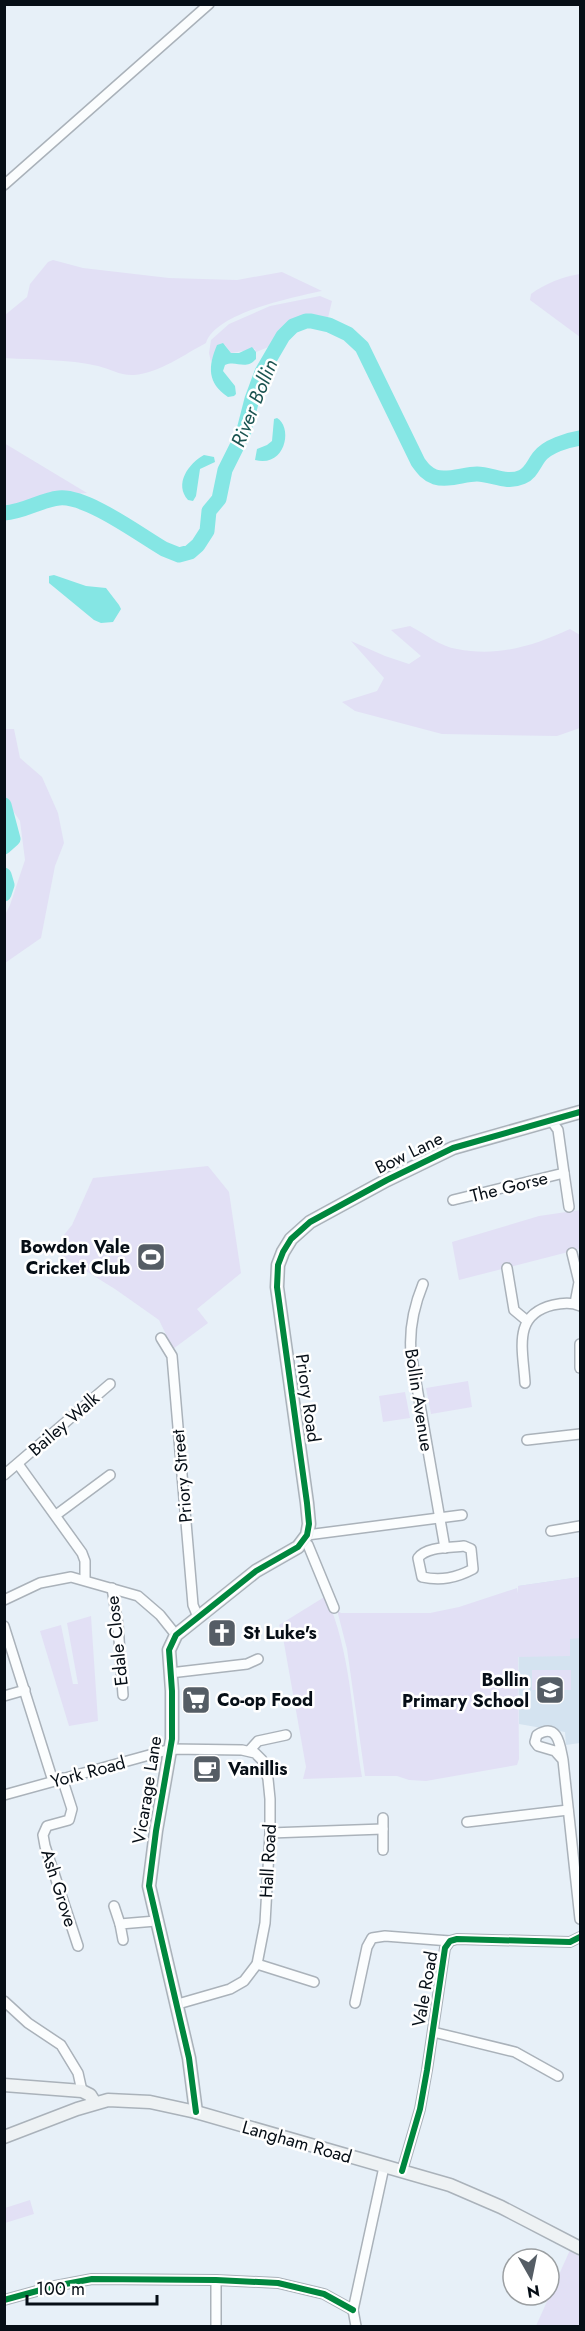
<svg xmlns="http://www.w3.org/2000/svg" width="585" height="2331" font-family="Jost,sans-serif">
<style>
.built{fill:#d4e3f0}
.green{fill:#e2e0f5}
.water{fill:#85e6e4}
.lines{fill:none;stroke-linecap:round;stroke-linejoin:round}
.river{stroke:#85e6e4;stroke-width:15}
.street-casing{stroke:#aab2ba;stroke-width:12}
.secondary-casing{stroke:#aab2ba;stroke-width:15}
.street{stroke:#fbfdfe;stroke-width:9}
.secondary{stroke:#eef2f4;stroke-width:12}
.cycleway-casing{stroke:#fff;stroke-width:10}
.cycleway{stroke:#00873e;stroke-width:6}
.labels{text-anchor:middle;stroke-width:5;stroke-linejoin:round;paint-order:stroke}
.street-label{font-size:18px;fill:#060e16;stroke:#fff}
.poi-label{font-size:18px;font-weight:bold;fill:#060e16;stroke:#fff;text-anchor:start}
.water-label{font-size:20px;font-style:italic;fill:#1b5451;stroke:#fff}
</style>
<rect width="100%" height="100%" fill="#e7f0f8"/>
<path class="built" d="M580,1577V1743L566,1745L565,1732L519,1724L518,1586Z"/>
<g class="green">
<path d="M53,260L83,268L169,278L237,280L282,272L322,291C294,297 215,313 206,343C185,354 159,373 134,375C121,376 110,369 98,366C68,359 35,360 5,358V315L27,297L30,284L48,262Z"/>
<path d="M580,274V337L530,300L531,294C546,283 562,277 580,274Z"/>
<path d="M320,296L332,301L327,322L305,317L288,324L271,346L256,352L255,349L231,353L225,345L220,344L211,362L209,353L211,340L229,324L270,306Z"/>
<path d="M4,443L87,493L37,497L15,504L5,505Z"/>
<path d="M410,626C424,633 441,647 457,649C498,657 533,646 570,629L580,635V728L557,736L442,734L355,711L342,702L377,691L384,678L351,641L385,656L409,664L421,656L391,630Z"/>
<path d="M5,729H14L20,758L42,777L58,813L64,843L55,866L41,938L5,963V915L10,905L25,860L20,821L5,799Z"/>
<path d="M208,1166L229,1192L241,1273L197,1309L208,1323L173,1349L159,1320L115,1289L52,1250L72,1225L93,1178Z"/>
<path d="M580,1210V1249L459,1280L452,1242L539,1216Z"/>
<path d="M468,1381L472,1407L431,1414L426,1388Z"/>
<path d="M405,1392L410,1418L383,1422L379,1396Z"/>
<path d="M580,1577V1638L570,1639V1656L518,1657L519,1759L517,1765L426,1781L409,1780L397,1776H365L347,1649L337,1610L341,1613H430L459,1607L517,1588L518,1593V1586Z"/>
<path d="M326,1596C351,1652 352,1717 362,1777L303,1779L306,1767L282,1632L279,1625Z"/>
<path d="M91,1616L98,1721L69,1726L40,1631L61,1625L73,1684H78L67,1623Z"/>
<rect x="532" y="1670" width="39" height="20"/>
<path d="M30,2200L34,2214L5,2223V2208Z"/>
<path d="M570,2250L580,2257V2326H536Z"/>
</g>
<g class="water">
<path d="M223,343L231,353H239L252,347L256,352V359C245,371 237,360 225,365L223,371L235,386L236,394L234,396L228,397C207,383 208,366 217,345Z"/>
<path d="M277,418C293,427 286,468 255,460L257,449L267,445L272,441L274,419Z"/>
<path d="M204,455L214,457L215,462L200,469L196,496L193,501L188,500C174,484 188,464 204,455Z"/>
<path d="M54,575L86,586L106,588L119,605L121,609L113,622L101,623L94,620L49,583V576Z"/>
</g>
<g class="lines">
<g class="river">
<path d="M4,513C24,512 40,500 59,498C86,495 140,535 164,549L179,555L190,552L198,545L207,531L209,511L219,499L225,470L243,434L252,399L262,372L283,336L293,326L306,321H311L329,325L348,334L362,347L418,462C423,469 427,474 435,477C448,481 464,474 477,474C492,474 506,484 522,477C531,473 533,465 539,457C547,446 568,440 580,438"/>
<path d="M4,805L13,839L4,847"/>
<path d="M4,875L7,885L4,894"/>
</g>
<g class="street-casing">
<g id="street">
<path d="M4,185L209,4"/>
<path d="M564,1173L569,1207"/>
<path d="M453,1200L564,1173L558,1130L551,1120"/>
<path d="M572,1253L579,1282L575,1303"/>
<path d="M507,1268L514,1310L526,1320"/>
<path d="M423,1284C414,1306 409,1329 411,1353L445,1548"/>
<path d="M161,1338L172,1356L193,1605L198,1617"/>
<path d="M580,1344V1368"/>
<path d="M525,1383C523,1349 512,1315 553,1305C562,1303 572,1302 580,1306"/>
<path d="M527,1440L580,1434"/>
<path d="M18,1464L82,1553L85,1561V1580"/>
<path d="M4,1475L110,1384"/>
<path d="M56,1515L110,1475"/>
<path d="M551,1531L580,1526"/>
<path d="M307,1535L462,1515"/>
<path d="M303,1541L308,1545L334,1608"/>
<path d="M464,1546L471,1549L473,1569C456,1578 441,1581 422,1577L418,1558C427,1546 451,1548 464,1546Z"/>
<path d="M112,1588L118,1625L123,1695"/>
<path d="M4,1600L40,1583L71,1577L138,1596L160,1615L176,1635"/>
<path d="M4,1626L53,1781"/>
<path d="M170,1673L247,1664L258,1659"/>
<path d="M4,1696L25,1690"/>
<path d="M249,1751L258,1741L286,1735"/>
<path d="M563,1760L555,1751L538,1746L535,1742L537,1735C558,1722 560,1745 563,1760L580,1919"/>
<path d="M62,1778L72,1809L69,1820L47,1826L43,1835L45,1846L78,1946"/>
<path d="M4,1795L171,1749L242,1750L255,1753L262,1760L268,1779L270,1799V1833L265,1923L257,1964L244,1981L230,1989L178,2004"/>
<path d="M383,1818V1850"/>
<path d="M467,1822L568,1810"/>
<path d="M270,1833L383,1829"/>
<path d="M114,1906L120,1924"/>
<path d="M123,1940L120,1924L156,1921"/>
<path d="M257,1964L314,1982"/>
<path d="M4,2001L28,2023L61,2045L78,2073L82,2091"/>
<path d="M355,2003L367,1947L372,1938L385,1936L450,1941"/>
<path d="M433,2032L515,2052L558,2076"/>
<path d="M402,2171L420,2109L427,2070L445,1948L450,1941L457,1939L570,1942L580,1937"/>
<path d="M4,2300L55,2286L92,2279L216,2280L278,2283L324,2294L353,2310"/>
<path d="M216,2326V2280"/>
<path d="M356,2326L353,2310L384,2167"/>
</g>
</g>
<g class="secondary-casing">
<g id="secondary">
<path d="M4,2085L82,2091L90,2095L95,2103"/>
<path d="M196,2112L189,2058L149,1886L156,1831L172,1739V1691L169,1650L176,1635L256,1571L298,1547L307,1535L309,1524L307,1503L277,1287L278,1265L283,1252L291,1239L310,1222L387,1180L453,1148L580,1112"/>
<path d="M4,2137L77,2109L108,2100L150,2102L196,2112L450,2185L501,2207L580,2248"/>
</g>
</g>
<use href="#street" class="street"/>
<use href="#secondary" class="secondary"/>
<g class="cycleway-casing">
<g id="cycleway">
<path d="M196,2112L189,2058L149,1886L156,1831L172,1739V1691L169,1650L176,1635L256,1571L298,1547L307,1535L309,1524L307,1503L277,1287L278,1265L283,1252L291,1239L310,1222L387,1180L453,1148L580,1112"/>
<path d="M402,2171L420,2109L427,2070L445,1948L450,1941L457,1939L570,1942L580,1937"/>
<path d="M4,2300L55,2286L92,2279L216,2280L278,2283L324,2294L353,2310"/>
</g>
</g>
<use href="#cycleway" class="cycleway"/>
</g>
<defs>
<g id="stadium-square" transform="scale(1.5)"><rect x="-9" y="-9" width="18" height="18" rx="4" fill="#555d65" stroke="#fff"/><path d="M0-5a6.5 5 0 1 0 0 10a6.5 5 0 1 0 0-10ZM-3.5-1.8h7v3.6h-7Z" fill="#fff"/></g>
<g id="church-square" transform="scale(1.5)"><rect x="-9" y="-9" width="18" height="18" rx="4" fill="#555d65" stroke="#fff"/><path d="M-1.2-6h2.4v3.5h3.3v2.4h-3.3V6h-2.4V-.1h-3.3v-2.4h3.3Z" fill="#fff"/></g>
<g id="school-square" transform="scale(1.5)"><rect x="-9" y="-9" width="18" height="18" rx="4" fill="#555d65" stroke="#fff"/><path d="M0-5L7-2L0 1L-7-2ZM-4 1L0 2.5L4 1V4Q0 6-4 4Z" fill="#fff"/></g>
<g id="supermarket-square" transform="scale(1.5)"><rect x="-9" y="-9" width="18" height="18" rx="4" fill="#555d65" stroke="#fff"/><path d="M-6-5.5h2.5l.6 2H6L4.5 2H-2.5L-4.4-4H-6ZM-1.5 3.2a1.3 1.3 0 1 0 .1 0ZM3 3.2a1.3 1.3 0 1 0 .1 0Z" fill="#fff"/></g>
<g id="cafe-square" transform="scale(1.5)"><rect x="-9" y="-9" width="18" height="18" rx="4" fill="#555d65" stroke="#fff"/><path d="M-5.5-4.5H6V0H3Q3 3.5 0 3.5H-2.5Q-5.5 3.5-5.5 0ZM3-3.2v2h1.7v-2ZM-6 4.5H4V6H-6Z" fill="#fff"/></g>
</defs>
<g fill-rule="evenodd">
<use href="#stadium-square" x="151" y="1257"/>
<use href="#church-square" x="222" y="1633"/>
<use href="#school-square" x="550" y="1690"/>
<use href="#supermarket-square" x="196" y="1700"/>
<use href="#cafe-square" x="207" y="1769"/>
</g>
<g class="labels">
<g class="street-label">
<text transform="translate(409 1153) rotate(-26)" y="6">Bow Lane</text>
<text transform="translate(509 1187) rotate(-14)" y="6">The Gorse</text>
<text transform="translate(308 1398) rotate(82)" y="6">Priory Road</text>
<text transform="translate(419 1400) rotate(81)" y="6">Bollin Avenue</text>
<text transform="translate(64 1424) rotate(-41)" y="6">Bailey Walk</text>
<text transform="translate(182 1476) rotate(-95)" y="6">Priory Street</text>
<text transform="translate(117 1641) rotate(-96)" y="6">Edale Close</text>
<text transform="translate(88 1772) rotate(-15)" y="6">York Road</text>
<text transform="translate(147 1790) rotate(-81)" y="6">Vicarage Lane</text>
<text transform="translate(268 1861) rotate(-87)" y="6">Hall Road</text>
<text transform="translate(59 1888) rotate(72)" y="6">Ash Grove</text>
<text transform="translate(425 1989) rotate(-80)" y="6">Vale Road</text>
<text transform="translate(297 2142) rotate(16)" y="6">Langham Road</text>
</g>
<g class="poi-label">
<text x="130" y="1253" text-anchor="end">Bowdon Vale<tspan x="130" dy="21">Cricket Club</tspan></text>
<text x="243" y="1639">St Luke's</text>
<text x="529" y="1686" text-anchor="end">Bollin<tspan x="529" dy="21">Primary School</tspan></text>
<text x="217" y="1706">Co-op Food</text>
<text x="228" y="1775">Vanillis</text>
</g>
<g class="water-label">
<text transform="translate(254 403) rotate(-68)" y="7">River Bollin</text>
</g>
</g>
<rect width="585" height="2331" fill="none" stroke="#060e16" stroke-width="12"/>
<g transform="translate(531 2277) rotate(171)"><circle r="28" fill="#ffffff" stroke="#9b9fa2" stroke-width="1.5"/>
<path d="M0-4.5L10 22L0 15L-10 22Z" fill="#555d65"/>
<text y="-9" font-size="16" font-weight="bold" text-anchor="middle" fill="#060e16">N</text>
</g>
<path d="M27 2295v9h130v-9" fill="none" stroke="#060e16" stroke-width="3"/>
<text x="36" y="2295" font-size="18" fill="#060e16" stroke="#ffffff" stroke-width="4.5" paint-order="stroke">100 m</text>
</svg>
